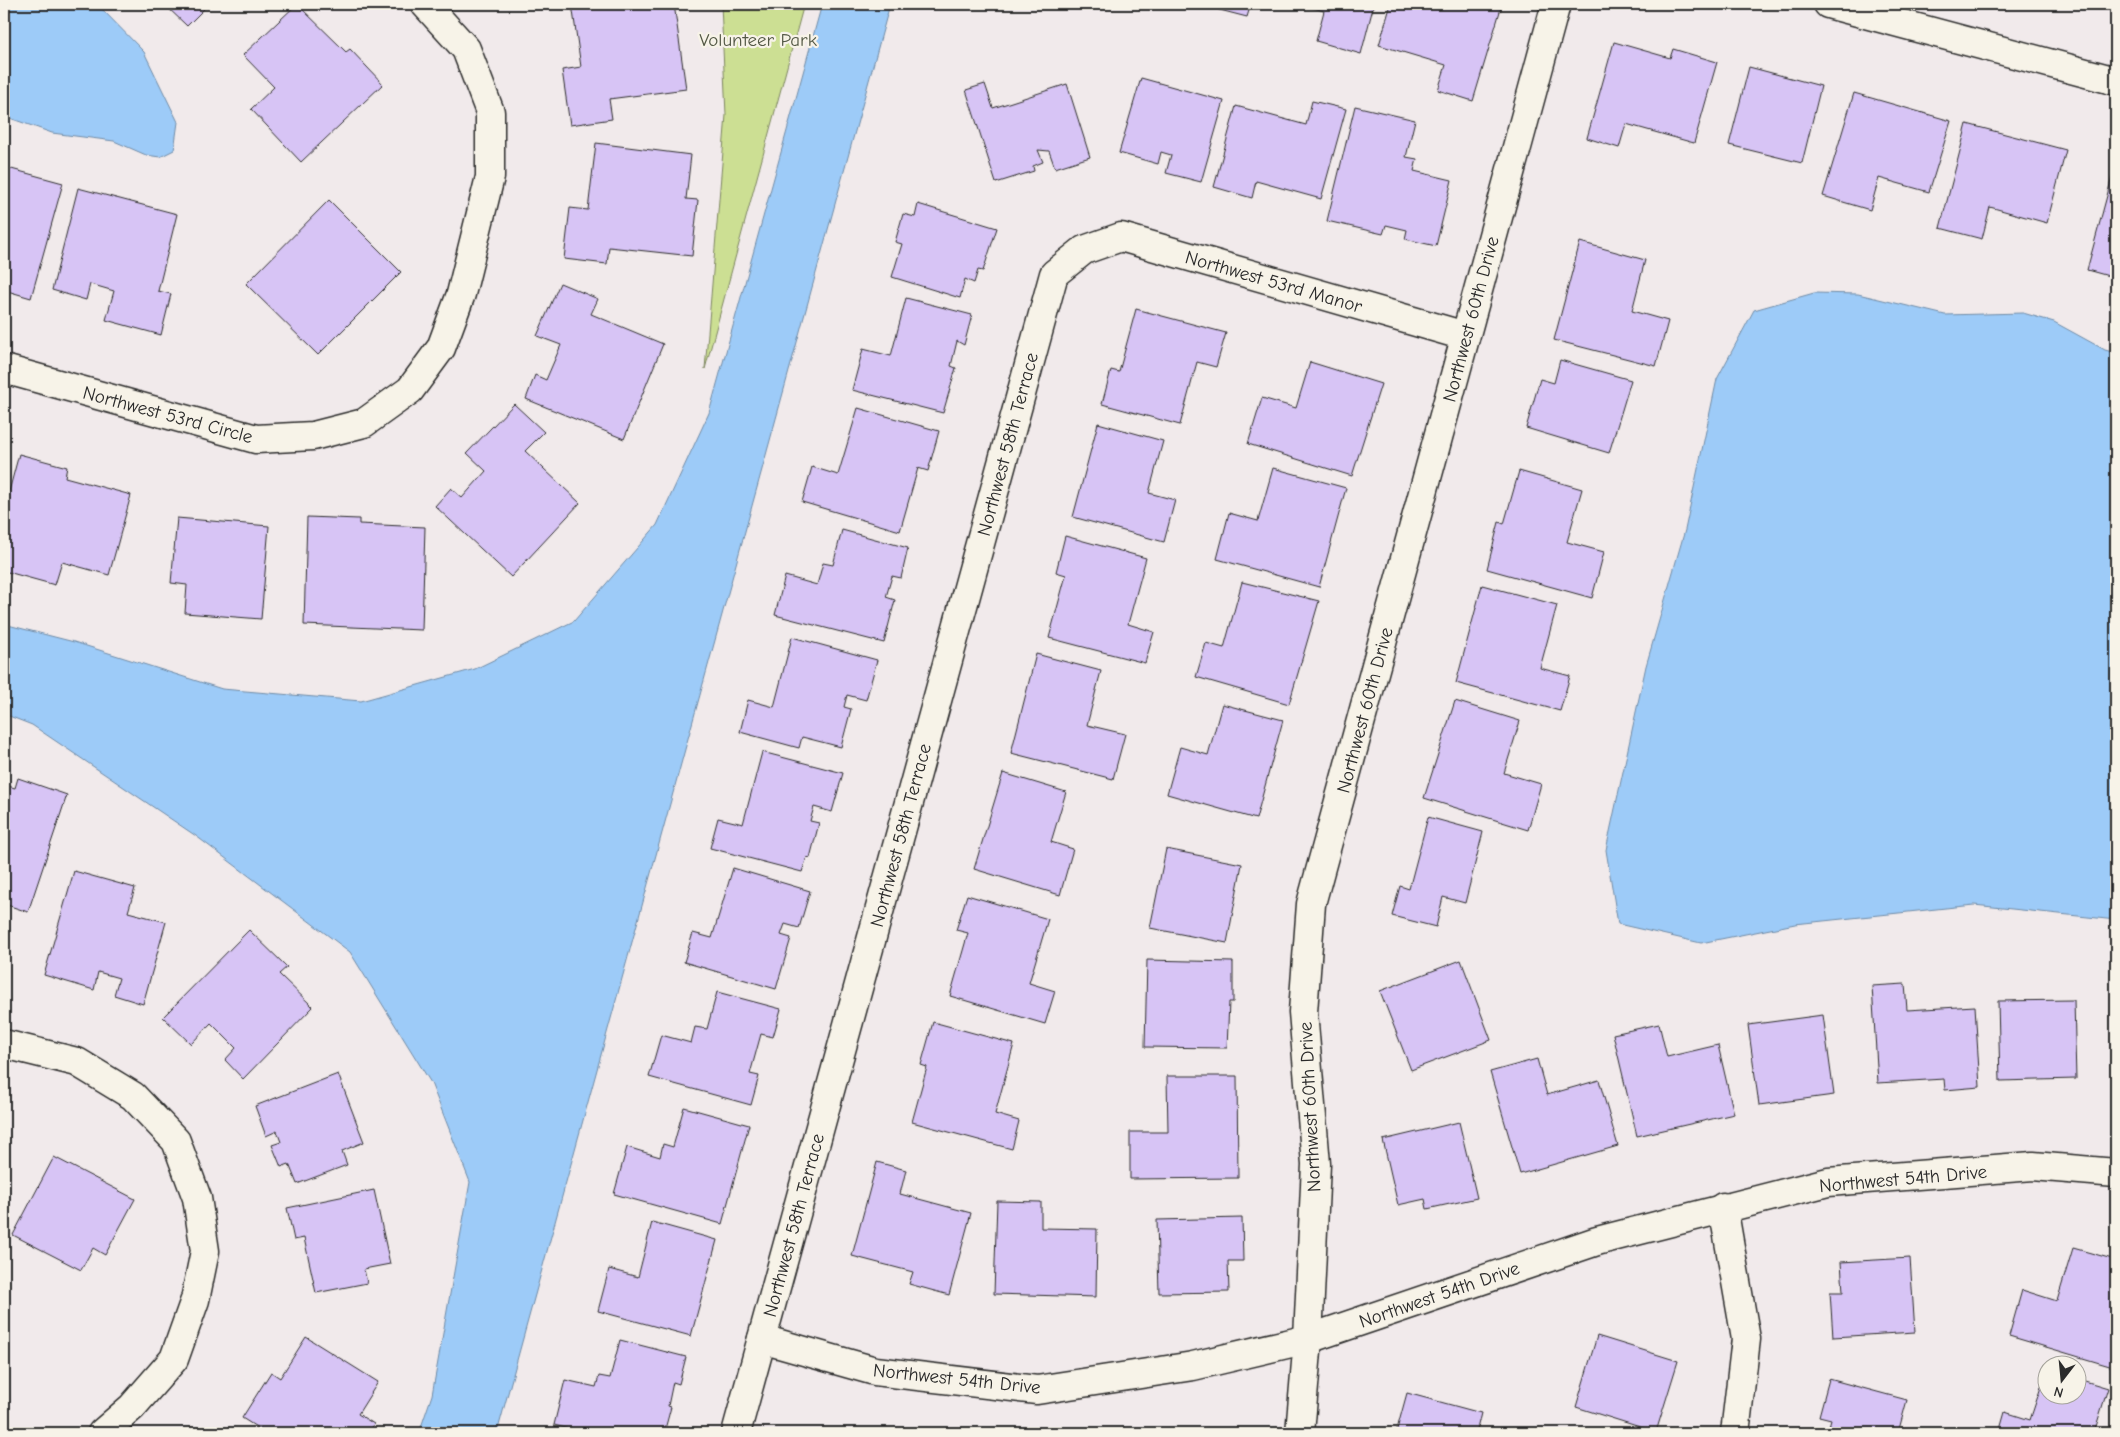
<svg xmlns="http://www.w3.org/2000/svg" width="2120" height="1437" font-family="'Comic Neue',sans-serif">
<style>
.green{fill:#ccdf93;stroke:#7c855f}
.water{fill:#9dcbf8;stroke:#6f8ba6}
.building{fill:#d7c4f5;stroke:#2b2b2b}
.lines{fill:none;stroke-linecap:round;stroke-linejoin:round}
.minor-casing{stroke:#2b2b2b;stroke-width:31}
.minor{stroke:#f7f3e8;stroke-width:28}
.labels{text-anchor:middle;stroke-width:4.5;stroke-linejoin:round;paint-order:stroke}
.park-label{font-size:19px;fill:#535845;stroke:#f7f3e8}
.street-label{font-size:19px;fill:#2b2b2b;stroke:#f7f3e8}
</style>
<rect width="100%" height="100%" fill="#f1eaeb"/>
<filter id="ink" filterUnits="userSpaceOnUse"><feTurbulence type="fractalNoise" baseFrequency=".02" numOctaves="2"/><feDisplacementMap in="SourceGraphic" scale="10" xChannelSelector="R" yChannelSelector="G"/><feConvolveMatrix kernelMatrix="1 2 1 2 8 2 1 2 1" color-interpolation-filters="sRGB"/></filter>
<g filter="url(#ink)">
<path class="green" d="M721,4H804L705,369L726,115Z"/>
<g class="water">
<path d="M4,4H97L144,52L178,122L174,150L160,157L146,155L114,141L52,133L4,116Z"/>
<path d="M822,4H890L497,1433H419L432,1395L470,1182L431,1083L350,952L196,836L32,725L4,714V624L74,642L222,689L361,701L475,669L574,621L657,525L709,413Z"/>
<path d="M1814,293L1858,294L1945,315L2023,313L2054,322L2105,350L2116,353V920L1974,905L1795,924L1701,943L1618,924L1606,850L1646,666L1685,530L1717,379L1754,310Z"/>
</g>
<g class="building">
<path d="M164,4H209L187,26Z"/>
<path d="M297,4L346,52L350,49L383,84L301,162L251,109L274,87L243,55Z"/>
<path d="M572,4H674L686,89L609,99L612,119L570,125L562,70L581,67Z"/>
<path d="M1214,4H1251L1247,17L1212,8Z"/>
<path d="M1299,4H1374L1361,54L1316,41L1324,11Z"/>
<path d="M1391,4H1486L1501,8L1473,101L1438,90L1446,65L1379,45Z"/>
<path d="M1614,42L1670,58L1673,49L1717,62L1694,143L1626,124L1619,148L1587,138Z"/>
<path d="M1749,67L1821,86L1802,163L1729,145Z"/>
<path d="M1141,78L1224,101L1201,182L1166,173L1171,155L1161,152L1158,164L1119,153Z"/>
<path d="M985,84L993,108L1067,84L1090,157L1055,168L1049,151L1038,150L1043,162L1033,166L1034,171L996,183L966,90Z"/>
<path d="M1854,93L1951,121L1929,192L1879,178L1870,210L1823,196Z"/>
<path d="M1312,101L1346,109L1321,199L1256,181L1252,198L1214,187L1236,106L1306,125Z"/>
<path d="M1355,106L1415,120L1406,157L1417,159L1414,171L1452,180L1436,246L1405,239L1407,230L1386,225L1383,234L1327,221Z"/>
<path d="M1967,124L2066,150L2047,223L1990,207L1982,239L1940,228Z"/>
<path d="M596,143L691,155L686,199L698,200L692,256L609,247L607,264L564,259L570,208L588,210Z"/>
<path d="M2115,166H2116V278L2087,270Z"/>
<path d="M4,167L63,183L31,298L4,290Z"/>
<path d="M78,188L177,214L158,291L171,294L161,335L106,320L114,291L90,284L86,300L52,290Z"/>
<path d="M329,200L401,272L318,355L246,284Z"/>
<path d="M918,204L997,228L983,271L978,270L974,283L965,279L960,298L892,277L902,244L895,242L903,214L915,217Z"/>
<path d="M1580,242L1645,260L1632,311L1668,321L1656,366L1554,340Z"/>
<path d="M560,283L598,299L591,314L663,344L624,439L526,399L535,375L546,380L561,345L537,336Z"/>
<path d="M906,298L972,315L964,345L957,341L951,366L956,368L943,413L852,390L863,349L891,356Z"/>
<path d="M1136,309L1226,333L1216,367L1197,362L1180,425L1102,404L1111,370L1119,372Z"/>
<path d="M1560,360L1631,380L1609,453L1526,428L1540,379L1554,383Z"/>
<path d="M1310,362L1381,384L1352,476L1248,444L1262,398L1296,408Z"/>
<path d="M514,404L544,432L525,451L580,503L511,577L435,506L451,488L462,498L486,471L467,453Z"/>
<path d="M858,408L939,431L928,471L918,468L900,531L802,502L812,467L838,475Z"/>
<path d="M1098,423L1163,441L1149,493L1175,500L1164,542L1073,517Z"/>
<path d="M19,454L67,467L65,477L131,495L109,575L62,562L55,585L4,571V510Z"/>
<path d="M1273,468L1346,488L1319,587L1217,559L1229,513L1258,521Z"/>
<path d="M1519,471L1582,489L1567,542L1604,552L1592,598L1487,569L1499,522L1504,524Z"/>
<path d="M307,517L359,519V524L425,527L422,630L304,625Z"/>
<path d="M177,518L269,526L261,619L185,613L187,585L171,583Z"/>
<path d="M842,530L908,548L901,578L892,576L886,597L895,600L884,643L775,615L785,576L817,585L823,563L833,565Z"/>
<path d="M1065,536L1146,558L1128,624L1154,632L1145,663L1049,638L1066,575L1056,572Z"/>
<path d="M1242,582L1319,601L1289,704L1196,677L1206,643L1224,648Z"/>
<path d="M1482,585L1557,605L1540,668L1570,676L1560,711L1456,683Z"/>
<path d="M792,637L877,660L866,700L847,695L844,707L851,709L841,747L802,737L799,748L740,732L748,700L774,707Z"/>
<path d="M1036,654L1101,671L1087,725L1125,734L1113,779L1011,753Z"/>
<path d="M1455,701L1520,721L1504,773L1541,784L1528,830L1424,798Z"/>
<path d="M1222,704L1283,720L1256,819L1167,794L1180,747L1208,755Z"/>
<path d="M762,752L843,773L832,812L814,807L810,821L819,823L810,858L807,857L802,872L710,848L718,818L743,824Z"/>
<path d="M1003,773L1066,792L1051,842L1073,849L1060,895L974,869Z"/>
<path d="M18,778L67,795L28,912L4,904V785L15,788Z"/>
<path d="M1428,817L1483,832L1465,903L1443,897L1436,927L1392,916L1400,886L1409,889Z"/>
<path d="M1166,849L1242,864L1227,943L1150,928Z"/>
<path d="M733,868L810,891L799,928L785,924L781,935L791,938L776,989L684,962L693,933L712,938Z"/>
<path d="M74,871L135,888L128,912L166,922L143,1004L114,995L119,978L98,972L94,990L44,975Z"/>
<path d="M967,895L1048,919L1029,983L1055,991L1045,1024L950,996L968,933L956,930Z"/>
<path d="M249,930L287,967L279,974L313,1007L243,1079L225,1060L236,1048L211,1023L191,1044L163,1017Z"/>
<path d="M1147,960L1233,962V1002H1229L1227,1048L1145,1047Z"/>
<path d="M1461,960L1491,1040L1411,1070L1380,991Z"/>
<path d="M1905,984L1907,1010L1975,1006L1980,1087L1945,1090L1944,1079L1878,1083L1872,986Z"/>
<path d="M717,992L781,1009L773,1037L761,1034L750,1074L759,1076L751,1105L649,1077L661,1035L691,1043L695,1027L707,1029Z"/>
<path d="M2074,1000L2076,1079L2000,1081L1998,1001Z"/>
<path d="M1823,1015L1834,1095L1759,1105L1748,1025Z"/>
<path d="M933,1022L1014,1044L995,1114L1019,1121L1012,1149L912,1122L927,1067L921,1065Z"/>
<path d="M1659,1024L1667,1057L1718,1045L1734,1114L1637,1136L1613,1034Z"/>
<path d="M1537,1059L1547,1095L1599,1080L1618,1146L1520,1174L1490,1072Z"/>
<path d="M338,1074L364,1142L342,1151L347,1165L297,1184L289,1164L281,1167L272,1145L281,1142L277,1131L266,1136L255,1106Z"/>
<path d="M1167,1076H1237L1238,1178L1130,1179V1132H1168Z"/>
<path d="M684,1107L749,1125L722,1224L614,1194L627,1147L660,1157L663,1144L673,1147Z"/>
<path d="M1459,1122L1477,1198L1427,1209L1425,1199L1398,1205L1383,1140Z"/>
<path d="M54,1157L135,1199L105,1255L93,1248L81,1270L13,1235Z"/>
<path d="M877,1162L906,1170L900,1194L971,1213L949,1295L909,1284L913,1272L852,1256Z"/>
<path d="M374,1190L390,1264L364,1269L367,1283L316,1293L304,1238L294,1240L287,1208Z"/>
<path d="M997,1201L1041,1202V1228L1097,1229L1096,1297L994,1294Z"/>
<path d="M1242,1218L1243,1261H1228L1229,1292L1159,1293L1157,1220Z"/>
<path d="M652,1222L717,1240L691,1336L598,1311L609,1269L638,1277Z"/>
<path d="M2073,1248L2116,1260V1357L2113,1367L2009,1336L2022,1290L2057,1301Z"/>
<path d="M1910,1258L1915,1332L1833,1337L1830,1292H1843L1841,1262Z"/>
<path d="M1597,1336L1678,1361L1656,1432L1576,1407Z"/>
<path d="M306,1337L378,1382L358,1414L374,1424L369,1433H266L242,1418L271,1372L280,1378Z"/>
<path d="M620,1340L686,1357L679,1384L673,1382L668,1406L671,1407L664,1433H585L554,1425L565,1380L596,1387L599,1376L610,1378Z"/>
<path d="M2047,1369L2048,1394H2078V1379L2108,1388L2094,1433H1999L2005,1412L2030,1420Z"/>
<path d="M1829,1379L1907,1400L1898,1433H1827L1831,1419L1819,1416Z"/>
<path d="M1407,1393L1481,1413L1476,1433H1396Z"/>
</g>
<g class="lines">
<g class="minor-casing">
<g id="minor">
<path d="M1828,4L2116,81"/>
<path d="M4,369L256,439L313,436L364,423L410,390L441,348L461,294L490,177V112L466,49L425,4"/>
<path d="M4,1044L77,1062L133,1096L176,1141L197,1198L205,1251L195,1300L174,1359L132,1407L102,1433"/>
<path d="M1723,1207L1746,1339L1735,1433"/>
<path d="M762,1339L875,1371L1037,1390L1193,1366L1308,1339L1597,1241L1828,1182L2033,1166L2116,1173"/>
<path d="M736,1433L1054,274L1084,250L1121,237L1465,336"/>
<path d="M1300,1433L1308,1339L1316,1164L1303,1012L1311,904L1556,4"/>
</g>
</g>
<use href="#minor" class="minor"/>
</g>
</g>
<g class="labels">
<g class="park-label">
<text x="758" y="46">Volunteer Park</text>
</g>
<g class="street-label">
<text transform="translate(1274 281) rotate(16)" y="7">Northwest 53rd Manor</text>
<text transform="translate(1470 319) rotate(-75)" y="7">Northwest 60th Drive</text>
<text transform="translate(168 414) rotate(15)" y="7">Northwest 53rd Circle</text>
<text transform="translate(1007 444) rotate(-75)" y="7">Northwest 58th Terrace</text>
<text transform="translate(1364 710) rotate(-75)" y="7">Northwest 60th Drive</text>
<text transform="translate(900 835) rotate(-75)" y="7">Northwest 58th Terrace</text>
<text transform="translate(1309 1107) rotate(-93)" y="7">Northwest 60th Drive</text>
<text transform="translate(1903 1178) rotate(-5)" y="7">Northwest 54th Drive</text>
<text transform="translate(793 1225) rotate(-75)" y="7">Northwest 58th Terrace</text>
<text transform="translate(1439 1294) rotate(-19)" y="7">Northwest 54th Drive</text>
<text transform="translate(957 1378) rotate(6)" y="7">Northwest 54th Drive</text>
</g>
</g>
<rect width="2120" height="1437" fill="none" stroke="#f7f3e8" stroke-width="20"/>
<rect x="10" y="10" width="2100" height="1417" fill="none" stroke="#2b2b2b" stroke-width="2" filter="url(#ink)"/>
<g transform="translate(2062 1380) rotate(196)"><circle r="24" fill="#f7f3e8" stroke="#a5a39c"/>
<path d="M0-4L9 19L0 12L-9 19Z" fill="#2b2b2b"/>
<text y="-8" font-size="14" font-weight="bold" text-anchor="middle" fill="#2b2b2b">N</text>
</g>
</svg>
